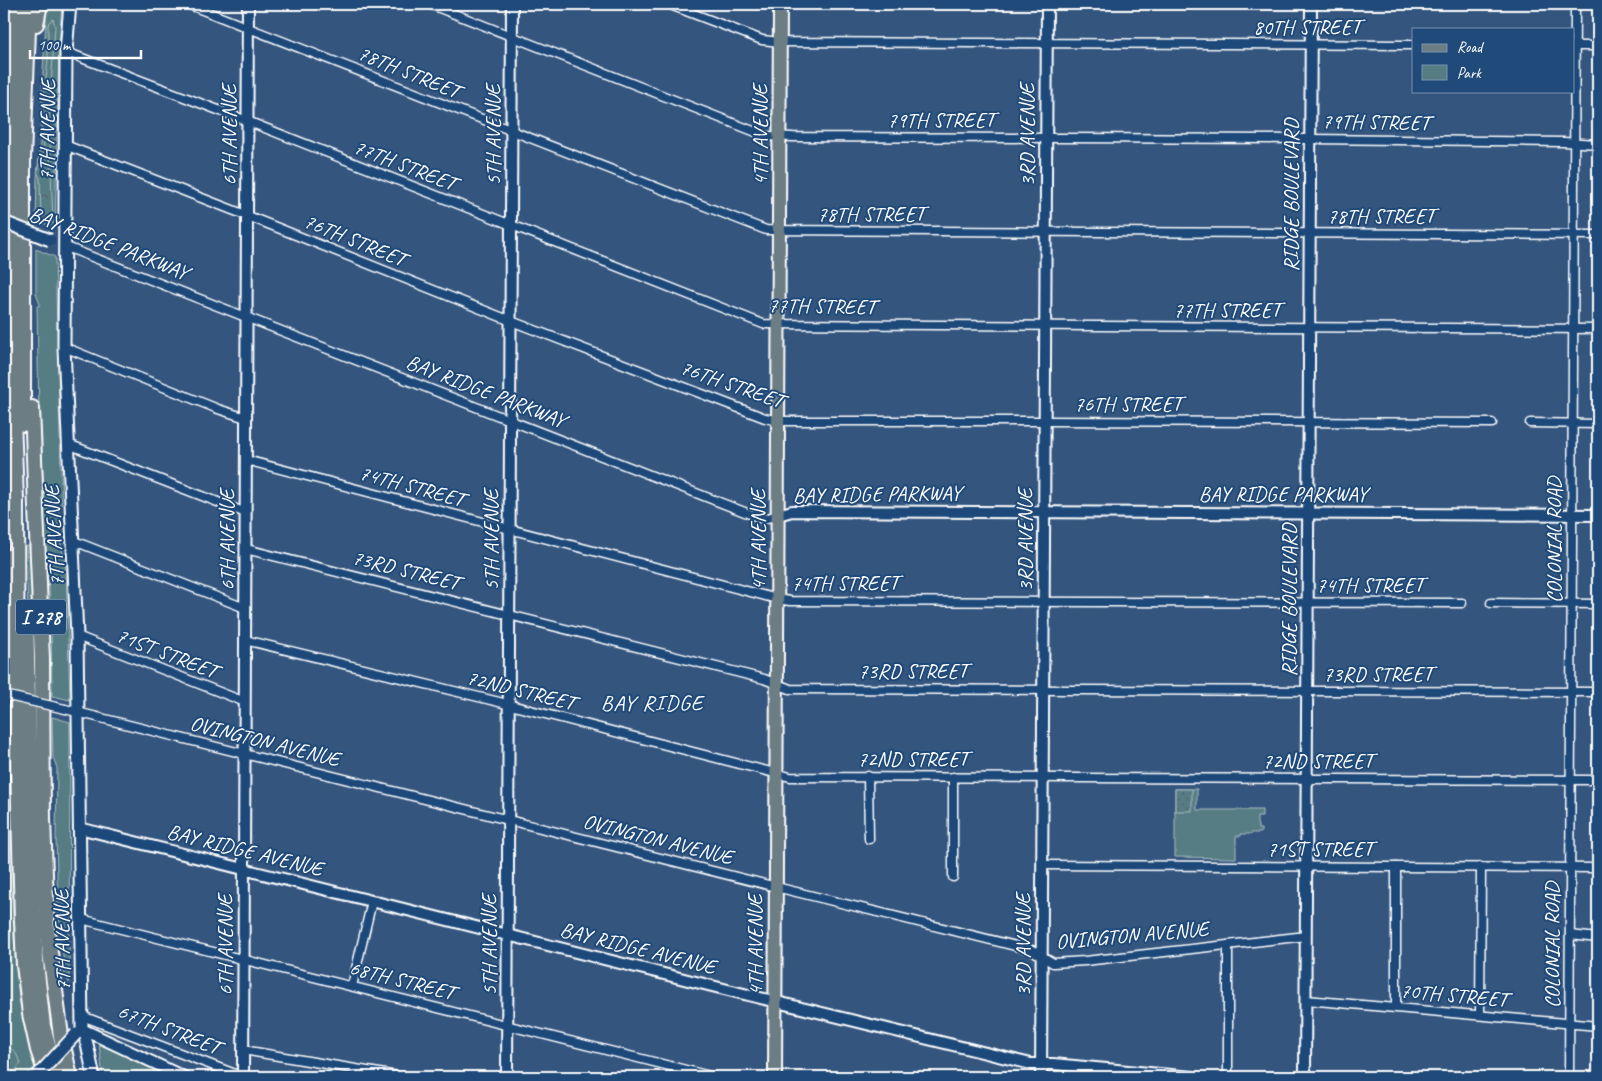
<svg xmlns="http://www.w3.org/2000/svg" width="1602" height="1081" font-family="Caveat,sans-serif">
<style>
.green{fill:#567d83;stroke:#aabec1}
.forest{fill:url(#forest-crowns);stroke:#aabec1}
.garden{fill:url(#garden-dots);stroke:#aabec1}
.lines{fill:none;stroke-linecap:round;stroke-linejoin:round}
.minor-casing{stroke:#fff;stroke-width:11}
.tertiary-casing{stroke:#fff;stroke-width:14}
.secondary-casing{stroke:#fff;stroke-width:15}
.primary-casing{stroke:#fff;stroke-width:16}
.motorway-casing{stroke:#fff;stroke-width:18}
.minor{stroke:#1f4a7a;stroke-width:8}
.tertiary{stroke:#1f4a7a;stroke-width:10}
.secondary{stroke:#1f4a7a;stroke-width:11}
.primary{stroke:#6d7d84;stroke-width:12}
.motorway{stroke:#6d7d84;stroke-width:14}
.minor-bridge-casing{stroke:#fff;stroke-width:11;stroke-linecap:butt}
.secondary-bridge-casing{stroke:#fff;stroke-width:15;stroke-linecap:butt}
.minor-bridge{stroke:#1f4a7a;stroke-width:8}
.secondary-bridge{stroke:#1f4a7a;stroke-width:11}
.labels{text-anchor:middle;stroke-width:4;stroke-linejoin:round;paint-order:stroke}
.shield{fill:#1f4a7a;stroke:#bcc9d7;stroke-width:1}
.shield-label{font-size:20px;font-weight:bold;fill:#fff}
.street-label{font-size:21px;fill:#fff;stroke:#1f4a7a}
.neighbourhood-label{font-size:22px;letter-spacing:1px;fill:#fff;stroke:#1f4a7a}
</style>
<defs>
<pattern id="forest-crowns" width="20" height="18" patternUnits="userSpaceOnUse" patternTransform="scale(1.25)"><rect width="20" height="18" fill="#567d83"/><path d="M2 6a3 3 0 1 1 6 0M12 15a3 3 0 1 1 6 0" fill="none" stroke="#516468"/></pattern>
<pattern id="garden-dots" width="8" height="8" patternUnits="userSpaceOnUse" patternTransform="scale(1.25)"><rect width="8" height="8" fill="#567d83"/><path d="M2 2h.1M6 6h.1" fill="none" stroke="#516468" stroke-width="1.8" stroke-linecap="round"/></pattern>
</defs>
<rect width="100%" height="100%" fill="#34557e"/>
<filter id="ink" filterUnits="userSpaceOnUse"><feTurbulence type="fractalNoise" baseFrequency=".02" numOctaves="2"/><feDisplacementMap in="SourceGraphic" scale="10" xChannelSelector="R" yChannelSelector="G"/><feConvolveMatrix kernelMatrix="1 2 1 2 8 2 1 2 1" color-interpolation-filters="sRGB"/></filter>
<g filter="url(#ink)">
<g class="green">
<path d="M47,4H62L59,46L55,228L36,220L37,178L41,131L43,70Z"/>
<path d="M36,249L55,257L62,505L58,506L60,538L66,569L70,700L52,696L51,616L47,565L50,564L45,549L40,475L37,306L40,305L36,293Z"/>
<path d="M4,462L7,490L4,530Z"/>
<path d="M26,546H29L34,630L29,640Z"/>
<path d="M6,705L8,706L12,899L15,955L19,999L35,1067L24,1077H13L4,1074V727Z"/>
<path d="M52,717L70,722L69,983L65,976L58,906L56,839L57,768L53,757Z"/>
<path d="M1175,789H1197V810H1262V817H1257V824L1258,825V829H1261V833H1251L1250,834H1241V836H1236V858L1175,857Z"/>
<path d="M99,1044L173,1077H103Z"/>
</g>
<g class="forest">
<path d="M53,19L55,26L49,118L53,223L46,222L41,218L40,178L37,172L42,160L44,142L41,126L48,59V25L49,22Z"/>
<path d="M4,917L8,961L4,974Z"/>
<path d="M4,1042L15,1052L21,1063L15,1071L4,1070Z"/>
</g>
<rect class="garden" x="1175" y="789" width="17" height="22"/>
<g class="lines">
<g class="minor-casing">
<g id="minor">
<path d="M187,4L766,230L1598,235"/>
<path d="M429,4L766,136L793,137L1310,139L1564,142L1598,144"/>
<path d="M668,4L762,40L780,42L1413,45"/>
<path d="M1573,46H1598"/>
<path d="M66,52L247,121L763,324L1598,329"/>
<path d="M65,145L248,216L511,321L765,418L778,421H1044L1492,423"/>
<path d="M64,246L760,518L764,519L778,515"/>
<path d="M64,347L218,409L246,418"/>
<path d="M1530,423L1598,424"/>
<path d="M68,444L246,513"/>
<path d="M246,460L777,599L790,601L1462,603"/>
<path d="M74,541L245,608"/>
<path d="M246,549L764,679L790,689L1598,692"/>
<path d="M1491,603L1598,604"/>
<path d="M77,636L245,702"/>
<path d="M245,640L499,702L790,777L1598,780"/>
<path d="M65,709L776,887L1032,950L1053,963L1085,961L1306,936"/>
<path d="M868,776L869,839"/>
<path d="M953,777V877"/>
<path d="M1042,865L1598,868"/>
<path d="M81,919L714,1077"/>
<path d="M1570,935L1598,938"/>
<path d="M352,986L372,901"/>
<path d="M1306,1000L1598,1026"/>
<path d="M1396,1007V867"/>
<path d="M1480,1014L1481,867"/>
<path d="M82,1016L243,1077"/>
<path d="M243,1050L403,1077"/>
<path d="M1228,1077V945"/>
<path d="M1569,1077L1575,4"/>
</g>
</g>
<g class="tertiary-casing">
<g id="tertiary">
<path d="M778,515L792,511L1598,515"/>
<path d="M79,828L744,994L1031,1064H1053L1192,1077"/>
<path d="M82,1029L184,1077"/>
<path d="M243,1077L248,4"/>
<path d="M507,1077L512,4"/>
<path d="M1041,1077L1047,4"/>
<path d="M1305,1077L1311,4"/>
</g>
</g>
<g class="secondary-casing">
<path id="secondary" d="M70,4L66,52L64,347L77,636L82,1029L87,1044L94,1077"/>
</g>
<g class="primary-casing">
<path id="primary" d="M775,1077L780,4"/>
</g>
<g class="motorway-casing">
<g id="motorway">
<path d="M7,4L5,27L8,50"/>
<path d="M18,4L13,93L9,306L16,499L17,734L22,921L24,965L30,1014L38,1050L47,1077"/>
<path d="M36,24L40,4"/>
<path d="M32,408L42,659L43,818L47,929L61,1036L70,1077"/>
<path d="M23,424V159L29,4"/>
<path d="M26,613L33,917L37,972L43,1026L57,1077"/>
<path d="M4,676L8,557"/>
</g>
</g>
<use href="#minor" class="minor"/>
<use href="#tertiary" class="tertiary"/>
<use href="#secondary" class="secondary"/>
<use href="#primary" class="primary"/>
<use href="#motorway" class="motorway"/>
<g class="minor-bridge-casing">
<path id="minor-bridge" d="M4,695L65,709"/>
</g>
<g class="secondary-bridge-casing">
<g id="secondary-bridge">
<path d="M4,222L50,240"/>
<path d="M37,1076L76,1034"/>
</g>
</g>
<use href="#minor-bridge" class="minor-bridge"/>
<use href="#secondary-bridge" class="secondary-bridge"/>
</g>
</g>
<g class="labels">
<rect class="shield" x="16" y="599.5" width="50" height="35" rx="4"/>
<g class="shield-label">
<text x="41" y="624">I 278</text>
</g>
<g class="street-label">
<text x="1307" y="34">80TH STREET</text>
<text transform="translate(409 72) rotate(22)" y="7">78TH STREET</text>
<text x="941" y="127">79TH STREET</text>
<text transform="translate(1376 122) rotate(1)" y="7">79TH STREET</text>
<text transform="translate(47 130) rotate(-89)" y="7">7TH AVENUE</text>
<text transform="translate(229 135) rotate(-90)" y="7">6TH AVENUE</text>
<text transform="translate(493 135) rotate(-90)" y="7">5TH AVENUE</text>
<text transform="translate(760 135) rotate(-90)" y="7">4TH AVENUE</text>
<text transform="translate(1027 135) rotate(-90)" y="7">3RD AVENUE</text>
<text transform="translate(405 165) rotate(21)" y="7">77TH STREET</text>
<text transform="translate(1291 195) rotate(-90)" y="7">RIDGE BOULEVARD</text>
<text x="871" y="221">78TH STREET</text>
<text x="1381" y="223">78TH STREET</text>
<text transform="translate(355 240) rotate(22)" y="7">76TH STREET</text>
<text transform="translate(109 243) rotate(21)" y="7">BAY RIDGE PARKWAY</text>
<text transform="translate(822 306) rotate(1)" y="7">77TH STREET</text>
<text x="1227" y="317">77TH STREET</text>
<text transform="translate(732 384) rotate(19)" y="7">76TH STREET</text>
<text transform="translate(486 391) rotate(21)" y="7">BAY RIDGE PARKWAY</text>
<text x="1128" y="411">76TH STREET</text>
<text transform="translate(412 486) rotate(15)" y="7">74TH STREET</text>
<text transform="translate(877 494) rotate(-1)" y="7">BAY RIDGE PARKWAY</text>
<text x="1283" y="501">BAY RIDGE PARKWAY</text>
<text transform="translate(54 536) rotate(-93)" y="7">7TH AVENUE</text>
<text transform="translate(227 540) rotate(-90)" y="7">6TH AVENUE</text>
<text transform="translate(491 540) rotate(-90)" y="7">5TH AVENUE</text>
<text transform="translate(758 540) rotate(-90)" y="7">4TH AVENUE</text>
<text transform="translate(1025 540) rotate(-90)" y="7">3RD AVENUE</text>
<text transform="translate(1554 540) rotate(-90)" y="7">COLONIAL ROAD</text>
<text transform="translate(406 570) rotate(14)" y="7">73RD STREET</text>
<text x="845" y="590">74TH STREET</text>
<text x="1370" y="592">74TH STREET</text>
<text transform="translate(1289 600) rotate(-90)" y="7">RIDGE BOULEVARD</text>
<text transform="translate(167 653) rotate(21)" y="7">71ST STREET</text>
<text x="913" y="678">73RD STREET</text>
<text x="1378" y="681">73RD STREET</text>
<text transform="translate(521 690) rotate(14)" y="7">72ND STREET</text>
<text transform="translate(265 741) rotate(14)" y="7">OVINGTON AVENUE</text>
<text x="913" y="766">72ND STREET</text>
<text x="1318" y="768">72ND STREET</text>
<text transform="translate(658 839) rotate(14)" y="7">OVINGTON AVENUE</text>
<text x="1320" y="856">71ST STREET</text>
<text transform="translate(245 850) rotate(14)" y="7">BAY RIDGE AVENUE</text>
<text transform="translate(1132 935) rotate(-5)" y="7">OVINGTON AVENUE</text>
<text transform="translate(62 940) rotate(-91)" y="7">7TH AVENUE</text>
<text transform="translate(225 945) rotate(-90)" y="7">6TH AVENUE</text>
<text transform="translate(489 945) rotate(-90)" y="7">5TH AVENUE</text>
<text transform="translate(755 945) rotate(-90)" y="7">4TH AVENUE</text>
<text transform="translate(1023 945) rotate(-90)" y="7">3RD AVENUE</text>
<text transform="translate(1552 945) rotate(-90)" y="7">COLONIAL ROAD</text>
<text transform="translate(638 948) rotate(14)" y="7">BAY RIDGE AVENUE</text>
<text transform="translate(402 980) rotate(14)" y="7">68TH STREET</text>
<text transform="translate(1454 995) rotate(5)" y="7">70TH STREET</text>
<text transform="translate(169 1029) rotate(21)" y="7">67TH STREET</text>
</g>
<g class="neighbourhood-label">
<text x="652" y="710">BAY RIDGE</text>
</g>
</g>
<rect width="1602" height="1081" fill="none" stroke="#1f4a7a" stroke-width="20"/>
<rect x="10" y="10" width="1582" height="1061" fill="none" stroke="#fff" stroke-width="2" filter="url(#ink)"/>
<rect x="1412" y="28" width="162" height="65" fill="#1f4a7a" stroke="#7992af"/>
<rect x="1422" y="44" width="25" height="8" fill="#6d7d84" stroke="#7992af"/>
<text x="1457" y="52" font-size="15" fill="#ffffff">Road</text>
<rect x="1422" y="65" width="25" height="15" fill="#567d83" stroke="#7992af"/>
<text x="1457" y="78" font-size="15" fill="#ffffff">Park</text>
<path d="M30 50v8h111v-8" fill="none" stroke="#ffffff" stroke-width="2.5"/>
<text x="38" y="50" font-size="15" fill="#ffffff" stroke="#1f4a7a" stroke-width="4" paint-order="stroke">100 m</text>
</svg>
